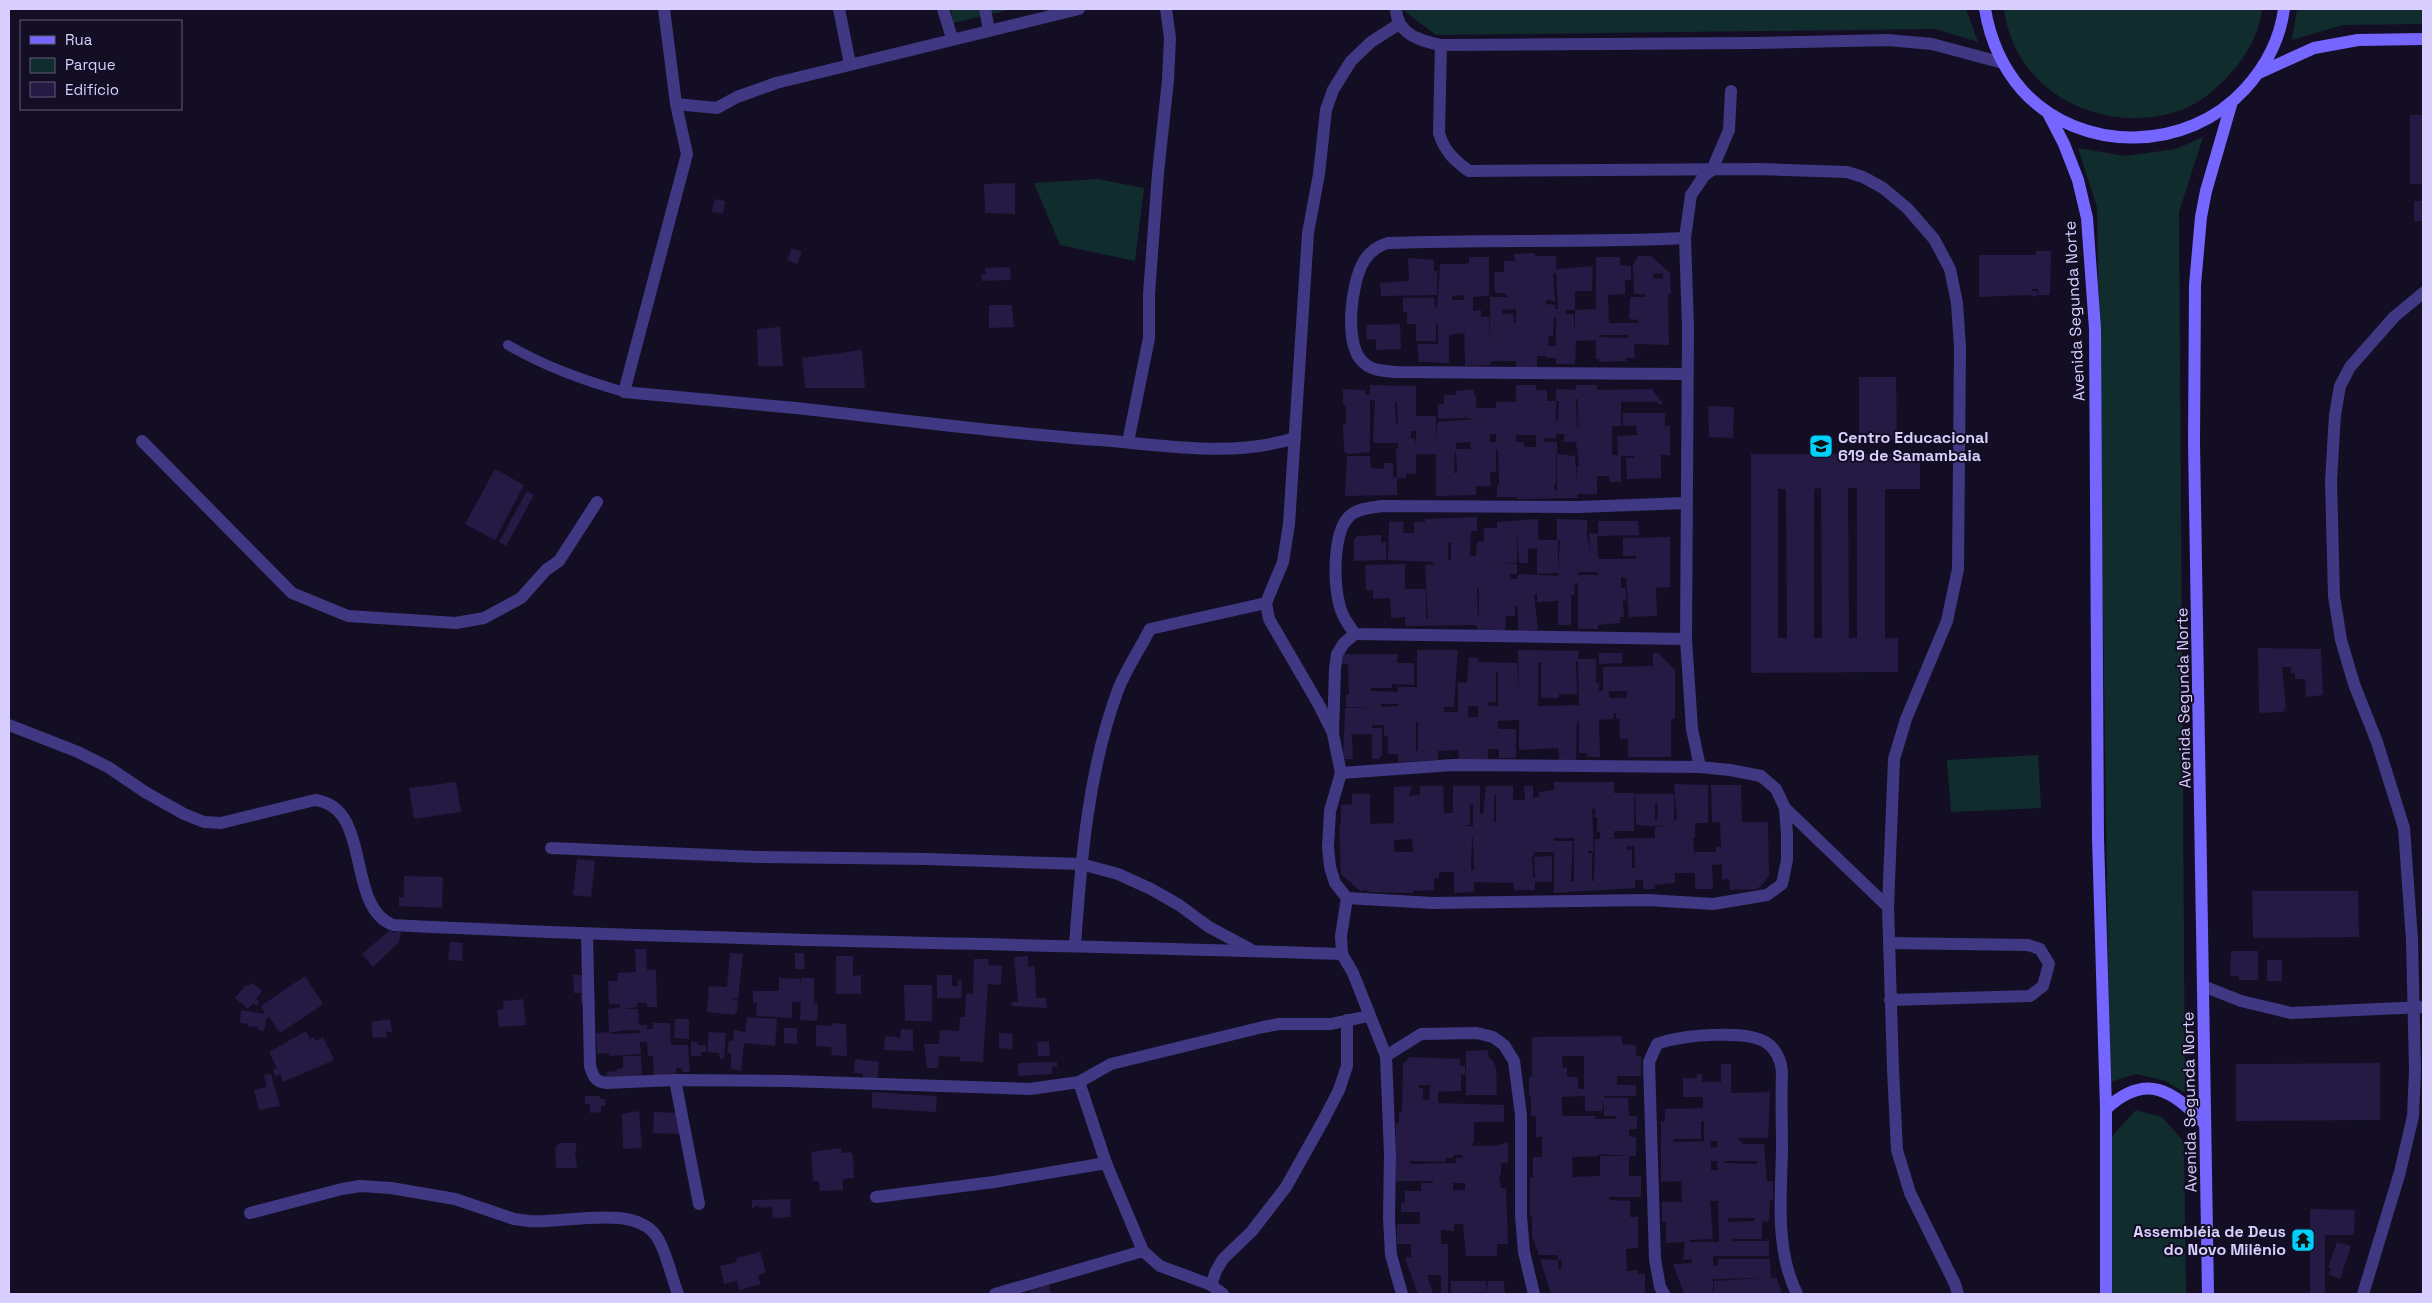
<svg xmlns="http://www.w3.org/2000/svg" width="2432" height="1303" font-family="'Space Grotesk',sans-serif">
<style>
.green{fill:#112c2d}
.building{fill:#251a44;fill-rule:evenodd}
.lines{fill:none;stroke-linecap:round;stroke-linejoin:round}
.lane{stroke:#403882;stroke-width:10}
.street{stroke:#403882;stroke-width:12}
.secondary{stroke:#7466ff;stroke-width:12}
.labels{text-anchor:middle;stroke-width:4;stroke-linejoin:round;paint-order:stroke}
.street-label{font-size:16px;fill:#d8cfff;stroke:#130e23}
.poi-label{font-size:16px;font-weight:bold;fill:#d8cfff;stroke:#130e23;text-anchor:start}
</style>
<rect width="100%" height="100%" fill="#130e23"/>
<g class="green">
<path d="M951,9H1013L953,23Z"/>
<path d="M1404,9H1966L1978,42L1935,29L1436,35L1404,11Z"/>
<path d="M2004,9H2262C2261,28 2248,53 2236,67C2221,85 2202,103 2179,111C2103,136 2014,93 2004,9Z"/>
<path d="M2297,9H2423V24L2343,25L2292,40Z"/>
<path d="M2203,137L2179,212L2185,1093L2166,1081L2136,1074L2110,1082L2097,207L2078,148L2125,156L2176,149Z"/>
<path d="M1097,179L1144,188L1135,261L1060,245L1034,183Z"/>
<path d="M2038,755L2041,808L1951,812L1947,760Z"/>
<path d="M2136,1110L2162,1117L2184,1142L2186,1294H2108L2107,1142Z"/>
</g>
<g class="building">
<rect x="2410" y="115" width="13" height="69"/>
<path d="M1015,183V214L985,213L984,184Z"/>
<path d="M714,199L725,201L723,213L712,212Z"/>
<rect x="2414" y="201" width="9" height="20"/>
<path d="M792,248L802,252L797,264L787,260Z"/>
<path d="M2036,251H2051L2050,295H2038V289H2032V291H2037V297L2029,295L1979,297V255H2036Z"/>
<path d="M1535,253V256H1556V274L1553,273L1555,301L1546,300V304L1555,305V309H1558L1556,269L1593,266L1592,291H1575V310H1565V314H1574V327H1575V310L1596,309V257H1620V265L1631,266V280H1625V294L1608,295L1609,323H1638V320L1629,319L1630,297H1645V294H1634L1633,265L1638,256H1651L1670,273L1671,294H1668L1669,345L1634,344L1635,358H1626V361L1599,362V359H1596V340L1576,341L1575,364H1556V358H1546V356H1537V367H1516V361H1491L1490,365L1465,366L1464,324V333L1449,335V363L1419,362L1417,344H1438V323H1436V341H1416V324H1407V312H1403V298H1434L1435,307L1437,308L1440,264H1463L1469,263V257H1489V296L1473,297V311L1481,310V317H1489L1490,346V297H1508L1504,293H1495L1494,272H1504V261H1515L1514,254ZM1663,273V278L1653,279V274ZM1464,295V300H1452V296ZM1516,309V322L1514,323L1513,313L1503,314L1502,310ZM1554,318H1556V346H1548L1549,336H1553ZM1599,335H1628V338L1599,337Z"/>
<path d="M1408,258L1434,260V271H1437V295L1381,296L1380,283L1409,281Z"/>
<path d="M1010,267L1011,280L982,281L981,274H986L985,268Z"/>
<path d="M989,305H1012L1014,327L989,328Z"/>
<path d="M1400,324L1401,349L1376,350V339L1367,340L1366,325Z"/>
<path d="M780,327L783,366H758L757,329Z"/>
<path d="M862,350L865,388H805L802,358Z"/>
<path d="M1859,377H1896L1897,440H1859Z"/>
<path d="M1370,385L1416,386V416H1436V443L1437,422L1476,419L1466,418L1465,413V418L1438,419V404H1444V395H1456V391L1474,389V395H1476V408H1496V402H1516V385H1536V390H1547V401H1556V389L1576,390V385H1597V390L1652,389L1663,404H1658V402H1621V426H1612V455H1618L1617,436L1637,435L1636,426H1623V413H1665V426H1670V455H1661V478L1627,479L1626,458H1635V456H1621V482H1610L1609,476H1597V494H1577V498L1517,499V497H1497V485H1499L1498,449H1496V472H1490L1491,486H1476V495L1436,496V454H1416V474L1406,473V478H1397V495L1345,496L1347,456H1370L1371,468L1384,469V463H1393V477L1397,478L1396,448H1398V443H1374L1373,439L1375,400H1370V452L1348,454L1344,452L1343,424H1346V405H1343V389L1365,390L1366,395H1370ZM1576,399H1578V427H1577ZM1395,401L1397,402L1398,424H1396ZM1556,401H1559L1558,421H1556ZM1411,431H1416V443L1414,438L1411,439ZM1490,434H1496V442H1490ZM1556,434H1565L1563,442H1576L1579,466H1577V482L1575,456L1557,454V442H1544V438H1556ZM1516,435H1536V447H1524V442H1516ZM1470,442L1471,449H1456V443ZM1455,451H1456L1457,473H1454ZM1556,455H1557V491L1554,490V484H1556Z"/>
<path d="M1708,406L1734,407L1733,438L1709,437Z"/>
<path d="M1751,454H1920V489H1885V638H1898V672L1751,673ZM1821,488L1822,638H1814V489ZM1848,488H1857V638H1849ZM1778,489H1786L1787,638H1778Z"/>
<path d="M495,469L524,485L495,540L465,524Z"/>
<path d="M527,491L534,495L506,546L499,542Z"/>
<path d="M1477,517V531H1471L1470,556H1476L1477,542L1484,541V528H1497V522L1538,519V540H1558V573L1537,574V548L1528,549V563H1519L1517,531V563H1500L1517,564V574H1510L1511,579H1517L1519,574L1558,576L1560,540H1557V519L1587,520V535L1590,551L1589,533L1598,534V521H1638L1639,535L1597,536L1598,559H1636V556H1623V538L1670,537V587L1656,588L1657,616L1629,617L1626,578L1621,577V588H1626V601L1623,600L1624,617H1620V623L1598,625V629H1578V583H1575L1574,595H1571V625H1558V601L1537,602V594H1534L1538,630H1518V606H1515V616H1506L1505,630H1478L1476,625L1405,626V617L1391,618L1390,598L1373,599V590H1366L1365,565L1405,564V589H1426V618H1428L1425,565L1434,564L1433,562L1388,560L1389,522H1404L1403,533H1414V522H1425V519ZM1448,543H1451V560H1448ZM1578,572H1598V575H1578ZM1477,589H1479V615H1478Z"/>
<path d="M1381,535V542H1386V560L1354,561V540L1357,536Z"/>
<path d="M2258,648L2321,649L2323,695L2306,697L2305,679H2295V673H2291V667H2282L2286,709H2283L2284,712L2259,713Z"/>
<path d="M1417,650H1458L1454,707H1443L1445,712H1458V682L1467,683L1469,657L1478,658V662L1517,663L1519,693L1518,650L1579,651L1578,659H1596V683H1599V691H1603V667L1653,666V653H1658L1675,670V719H1671V757H1628V739H1620L1619,719H1616V713H1614L1613,719L1599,720L1600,757H1587V753H1579V721H1577L1576,761H1559L1558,748L1519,750V720L1498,721V729H1516V758H1499V749H1488V759L1459,760L1458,750L1438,751V760L1398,762V754H1388V736H1384V725H1372V728H1381L1382,731V756H1380V759H1372V734H1349L1352,735L1353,759H1343L1345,708L1372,707H1346V695H1349L1348,664H1342V654H1398L1397,663H1414V685L1392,684V688H1371V691L1398,692V687H1417ZM1576,662H1578L1579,705L1538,706V663H1541V698H1559V694H1577ZM1496,672H1498V706H1488V702H1496ZM1609,691H1627V698H1609ZM1381,704H1398V706L1381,707ZM1468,706H1478V717H1468ZM1416,722H1418V751H1416Z"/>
<path d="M1599,653H1622V663L1599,664Z"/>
<path d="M456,782L461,812L414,819L409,788Z"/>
<path d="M1554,782H1614V793H1634V831H1614V838L1600,839V832H1597V817H1594L1596,810L1592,808L1594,851H1588V854L1592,853V881H1594L1595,839L1655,838V827H1668L1636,825L1635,794H1674V820L1677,819L1674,784L1708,785V823H1695V838H1693L1695,860V852H1716V847H1721L1720,822H1712L1711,785H1741L1742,822H1768L1769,876L1761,886L1753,891V889L1730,890L1729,879L1722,880V864L1712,865L1713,889H1695V873H1675V883L1655,885V889H1643V880H1635V888L1554,893V852H1534V856H1532L1533,878L1535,877L1534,857L1552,856V882H1535V890H1514V883L1474,882V892L1454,893V872H1439V878H1434V890L1413,891V893L1367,892V890L1360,891L1341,874L1339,825H1341V805L1352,804V794H1370V824L1394,823V787L1412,786L1409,796L1420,795V786H1443L1444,813H1453V786H1480V814H1483L1486,786H1513V800H1525L1524,786H1533V798L1539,797V792L1554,790ZM1494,795H1496V822H1494ZM1655,803L1658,804L1657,821H1655ZM1470,804H1473V826H1461L1470,825ZM1472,838H1473L1474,870H1471ZM1554,838H1574V881H1571L1573,841H1554ZM1412,839L1413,852H1394V840ZM1627,846H1634L1635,868H1632V850H1627Z"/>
<path d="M577,859L595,861L591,897L573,895Z"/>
<path d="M404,876L443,877L442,908L399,906V897H404Z"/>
<path d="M2252,891H2358L2359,937L2253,938Z"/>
<path d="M389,931L395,933L399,931L401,933L399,942L373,967L362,954Z"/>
<path d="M450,942L463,943L462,961L448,960Z"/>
<path d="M635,949H646L647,970L656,969L657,1007H647V1003H637V1007L623,1009H638L639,1025H647V1029H653V1023H670L671,1045H688L690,1072H682V1068H676L677,1075L654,1080L653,1056H648L647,1042H640L641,1054L609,1056V1053L597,1054L596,1033L609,1032L608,1009L620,1007V1004H609L608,981H618V973L636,972ZM624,1030H640V1033L609,1034V1033Z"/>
<path d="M2231,951H2258V980H2239V976H2230Z"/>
<path d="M730,953L743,954L738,999L733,998V1000L738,1001L737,1011L734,1015L707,1012L709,986L727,987Z"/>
<path d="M795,953H804L805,969H795Z"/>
<path d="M836,956H853V976L861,975V994H836Z"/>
<path d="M1028,956V967L1034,966L1035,971L1036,998H1046L1047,1008L1012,1006L1011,1002H1018L1014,957Z"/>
<path d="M974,959H989L988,965L1002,966L1001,985L988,984L983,1062L960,1061V1057L939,1056L938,1068H927L924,1044H939L940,1030L959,1031L960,1017H965L966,994H973Z"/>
<rect x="2267" y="960" width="15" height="21"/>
<path d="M592,974L595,1004H581V993H574L573,975Z"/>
<path d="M937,975H952V986H958V980H962L961,998H937Z"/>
<path d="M305,976L323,1004L316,1009L280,1033L269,1017H267L264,1031L258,1030V1026L249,1027L248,1024L240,1023L241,1010L265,1014L261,1006Z"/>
<path d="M779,978L800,979L801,986V978H814V1003L818,1004L817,1021L800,1020L801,1002H792V1018L756,1016L757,1003H753V991H779Z"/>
<path d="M253,983L262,991L256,999L260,1002L257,1006L253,1003L248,1009L235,998L246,985L248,986Z"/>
<path d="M904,985H932V1021H905Z"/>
<path d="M523,999L526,1025L499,1027L497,1010L504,1009L503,1001Z"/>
<path d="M747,1017L777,1019L775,1046L744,1043L741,1071L731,1069V1053H727L729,1041H733L734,1030L745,1032Z"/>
<path d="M390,1019L392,1032H386L387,1037L373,1038L371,1022Z"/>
<path d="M675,1019H689V1039L674,1038Z"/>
<path d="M833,1023L846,1024L847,1056L832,1055L831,1047L816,1046V1025L832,1026Z"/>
<path d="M784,1028H797V1044L784,1043Z"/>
<path d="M901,1029L913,1030V1051L884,1050L885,1036L900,1038Z"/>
<path d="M306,1031L310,1039L314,1037L316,1041L323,1037L334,1060L283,1082L280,1074L276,1077L273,1070L277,1068L269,1052Z"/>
<path d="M709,1032L726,1033L724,1059H720L719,1053L707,1052Z"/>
<path d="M999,1033L1013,1034L1012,1049L999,1048Z"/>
<path d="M1622,1036V1044L1636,1045V1056H1641V1076H1617V1085H1636V1096H1604V1098H1628L1629,1116H1637V1129H1629V1136L1636,1137V1156H1629V1176H1641V1197H1609V1200L1630,1201V1217H1638V1248L1626,1249L1627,1271L1638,1270V1274H1645V1294H1551L1540,1259L1558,1260V1269H1561L1562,1260H1558V1255H1539L1532,1237V1217H1530V1177H1533V1157H1542V1137H1536V1116L1531,1117V1097H1529V1077H1532V1037ZM1562,1056H1584V1089H1578V1077H1567V1068H1563ZM1585,1096V1111H1602L1604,1100V1116H1616V1119H1595V1116H1562V1097ZM1599,1154L1629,1156H1600V1176L1573,1177L1572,1157L1599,1156Z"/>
<path d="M1049,1041L1050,1056H1038L1037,1042Z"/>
<path d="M691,1042H698V1045H706V1052H701V1056H691Z"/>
<path d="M1488,1050L1489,1058L1493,1061L1496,1068L1497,1095H1466V1051Z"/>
<path d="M623,1056H641L642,1076L597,1080V1076L607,1075V1072L617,1071V1069L623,1068Z"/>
<path d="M1410,1057L1460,1059V1066H1465V1075L1461,1074V1091L1438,1092V1103L1504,1105V1122H1474V1143H1471L1472,1146H1496L1508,1142V1163H1501V1175H1499L1501,1188H1506L1508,1244H1497V1256H1466L1463,1224H1454V1231L1441,1230V1244H1448V1293H1441V1275H1427L1433,1294H1418L1405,1258L1411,1257V1244H1397V1224H1420V1212H1401V1203H1405V1191H1421V1183H1433V1181H1396V1123H1399V1112H1402L1403,1064ZM1419,1085H1430L1429,1100L1423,1099V1088H1419ZM1453,1155H1462V1158H1456V1163L1410,1164L1409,1161L1445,1162V1158H1453ZM1453,1183H1465V1190H1453Z"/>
<path d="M855,1059L879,1062L877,1082L863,1081V1074L854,1073Z"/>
<path d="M1057,1062V1066L1052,1067V1074L1018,1076V1063Z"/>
<path d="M2380,1063V1120L2236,1121V1064Z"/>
<path d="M1721,1064H1731V1093L1770,1092L1768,1138H1739V1141H1742V1144H1764L1767,1181H1773V1200H1770L1769,1221L1762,1222V1239H1733V1241H1769V1256H1713V1266H1718V1259H1770L1771,1278H1777L1782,1294H1714V1281L1763,1278L1713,1279V1294H1684L1673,1264L1692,1263V1259L1683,1260L1685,1242L1666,1243V1222H1662V1202H1682L1681,1181L1661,1182V1122L1665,1121V1109L1703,1108V1097H1683V1078H1697V1074H1702V1082H1721ZM1701,1121H1704V1141L1674,1142V1139H1701ZM1711,1141H1717V1147L1711,1148ZM1711,1161H1717L1718,1170H1711ZM1724,1161H1757V1164L1724,1163ZM1710,1201H1718L1719,1242H1690V1240L1713,1239ZM1728,1218H1755V1221L1728,1222Z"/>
<path d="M271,1074L280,1106L259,1110L254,1090L267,1087L264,1075Z"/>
<path d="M872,1092L937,1096L936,1112L872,1108Z"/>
<path d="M585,1096H600V1099H605V1106H601V1112L590,1113V1104H585Z"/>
<path d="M639,1111L642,1148L623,1149L622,1114Z"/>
<path d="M654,1112L680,1113L679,1134L653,1133Z"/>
<path d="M560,1143H577L575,1153L577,1168H556L555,1148Z"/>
<path d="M841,1148L842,1153L851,1152L853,1155L854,1178L843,1179V1190L820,1191L819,1181H813L811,1152Z"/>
<path d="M790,1199L791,1217L773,1218L772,1207L759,1208V1205L752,1208V1200Z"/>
<path d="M2310,1209L2355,1210L2354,1235H2325V1293H2310Z"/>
<path d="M2337,1242L2351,1246L2340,1279L2328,1274L2331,1268L2328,1267Z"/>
<path d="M760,1252L766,1272L758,1276L761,1284L739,1290L737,1281L724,1284L720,1266L737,1262L736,1258Z"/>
<path d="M1451,1281H1486V1292L1451,1294Z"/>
<path d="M1488,1281H1504L1505,1294H1486Z"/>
<path d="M1049,1285L1051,1294H1031L1030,1291Z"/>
</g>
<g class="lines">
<path class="lane" d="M508,345C546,367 583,380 624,392"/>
<g class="street">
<path d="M664,9L676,104L687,154L624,392C685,398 745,403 805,409C903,420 1001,433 1099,440C1164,445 1232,458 1295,438"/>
<path d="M839,9L850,64"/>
<path d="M943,9L952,38"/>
<path d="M985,9L989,30"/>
<path d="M1396,9C1397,34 1420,41 1441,45L1752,43L1888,40L1932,44L2003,63"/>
<path d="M1441,45L1439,133C1444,151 1455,161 1469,171L1759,169L1847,172L1863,177L1883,188L1907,208L1934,239L1950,269L1957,303L1960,348L1958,569L1947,621L1906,719L1894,759L1888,907L1893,1069L1897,1150L1910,1193L1955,1284L1958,1294"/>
<path d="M676,104L717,108L737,97L776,83L1079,9"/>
<path d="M1685,238C1586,243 1487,239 1388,243C1377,246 1370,251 1364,261C1351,282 1343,346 1364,363C1372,371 1386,371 1397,372L1687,374"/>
<path d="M142,441L292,593L348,616L456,623L484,618L521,598L546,570L559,561L597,502"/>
<path d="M1128,442L1149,338V294L1158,173L1168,80L1170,38L1166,9"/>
<path d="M1686,639L1355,634C1348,624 1341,615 1339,603C1334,582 1332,528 1352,514C1360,508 1372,508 1382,506L1578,507L1686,503"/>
<path d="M9,725L78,752L108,767L145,792L184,814L204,822L221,823L315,800C373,807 345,907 393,925C709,941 1026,943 1342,954"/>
<path d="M1332,731L1319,705L1269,619L1266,603L1283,562L1289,524L1308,233L1319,174L1326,110L1333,90L1351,61L1371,42L1399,24"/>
<path d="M1700,767L1692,729L1686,639L1688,327L1685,238L1691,195L1704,176L1712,170L1729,130L1731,91"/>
<path d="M1341,773L1453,765L1700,767L1730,770L1761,776L1776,789L1785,808L1787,834V860L1782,884L1767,895L1713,904L1648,900L1432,903L1347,898L1335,883L1330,867L1328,847L1330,811L1341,773L1333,734L1335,669L1337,654L1344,643L1355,634"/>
<path d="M1785,808L1888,907"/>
<path d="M551,848L757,857L927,859L1081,864L1118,874L1151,889L1179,905L1209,927L1250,949"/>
<path d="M1347,898L1341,936L1342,954L1353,973L1386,1056L1390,1154L1389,1218L1391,1255L1402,1294"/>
<path d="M587,935L590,1066C593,1076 595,1082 606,1083L675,1080L788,1081L1030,1089L1079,1082L1111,1064L1263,1027L1279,1024H1331L1369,1016"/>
<path d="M1889,943L2028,945L2040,949L2049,964L2043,986L2030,996L1890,1000"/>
<path d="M1075,945C1081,860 1088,771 1118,690C1126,669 1140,649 1150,629L1266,603"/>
<path d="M2203,986L2241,1001L2291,1013L2423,1007"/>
<path d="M1386,1056L1421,1034L1477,1033L1493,1037L1504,1045L1514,1061L1521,1115V1216L1524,1252L1534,1294"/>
<path d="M675,1080L699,1204"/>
<path d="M1079,1082L1106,1163L1143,1251L1160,1266L1211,1285"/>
<path d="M876,1197L994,1182L1106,1163"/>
<path d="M250,1213L342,1189L360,1186L391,1188L455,1199L514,1219L529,1221C564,1224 635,1203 657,1237C667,1253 671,1276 678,1294"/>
<path d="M995,1294L1143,1251"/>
<path d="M1223,1294L1211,1285L1216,1271L1223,1259L1252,1231L1286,1187L1323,1121L1339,1090L1347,1066V1020"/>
<path d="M1664,1294L1660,1287L1655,1259L1649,1062L1657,1044C1679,1035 1747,1029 1767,1043C1777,1050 1781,1061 1782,1072C1781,1098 1782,1124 1782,1150C1781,1198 1775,1249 1797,1294"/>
<path d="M2363,1294L2400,1172L2413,1116L2415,1070L2412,940L2404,828L2377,742L2354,684L2341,640L2334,596L2331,481L2335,415L2340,386L2350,367L2394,317L2423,293"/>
</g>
<g class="secondary">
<path d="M1985,9C1990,39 2002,67 2022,90C2081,155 2188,152 2245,89C2266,66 2280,39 2284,9"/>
<path d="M2261,72L2314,48L2358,40L2423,39"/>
<path d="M2048,113L2064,144L2078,180L2087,218L2095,329L2098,838L2106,1109V1294"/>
<path d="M2106,1109C2146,1072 2172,1090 2205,1124"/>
<path d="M2208,1294L2194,442L2195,285L2201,217L2206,191L2231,105"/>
</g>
</g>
<defs>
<g id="school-square" transform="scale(1.25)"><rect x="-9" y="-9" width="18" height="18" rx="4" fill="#00d1fa" stroke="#130e23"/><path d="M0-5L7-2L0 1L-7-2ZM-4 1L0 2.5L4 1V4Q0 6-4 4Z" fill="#111"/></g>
<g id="temple-square" transform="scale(1.25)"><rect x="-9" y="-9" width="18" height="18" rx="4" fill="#00d1fa" stroke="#130e23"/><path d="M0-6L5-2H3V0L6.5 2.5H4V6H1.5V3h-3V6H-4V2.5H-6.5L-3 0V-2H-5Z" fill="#111"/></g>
</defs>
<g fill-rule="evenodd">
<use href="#school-square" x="1821" y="446"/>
<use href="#temple-square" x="2303" y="1240"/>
</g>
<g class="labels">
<g class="street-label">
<text transform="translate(2074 311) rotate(-93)" y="6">Avenida Segunda Norte</text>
<text transform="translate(2183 698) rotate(-91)" y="6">Avenida Segunda Norte</text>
<text transform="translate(2189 1102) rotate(-91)" y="6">Avenida Segunda Norte</text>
</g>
<g class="poi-label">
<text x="1838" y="443">Centro Educacional<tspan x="1838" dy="18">619 de Samambaia</tspan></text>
<text x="2286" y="1237" text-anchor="end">Assembléia de Deus<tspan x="2286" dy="18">do Novo Milênio</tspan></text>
</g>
</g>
<rect width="2432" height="1303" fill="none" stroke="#d8cfff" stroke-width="20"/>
<rect x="20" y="20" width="162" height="90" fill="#130e23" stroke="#625b7b"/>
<rect x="30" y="36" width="25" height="8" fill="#7466ff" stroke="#625b7b"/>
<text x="65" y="45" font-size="15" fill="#d8cfff">Rua</text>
<rect x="30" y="58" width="25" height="15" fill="#112c2d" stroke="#625b7b"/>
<text x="65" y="70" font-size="15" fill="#d8cfff">Parque</text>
<rect x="30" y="82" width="25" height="15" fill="#251a44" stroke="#625b7b"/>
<text x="65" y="95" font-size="15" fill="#d8cfff">Edifício</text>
</svg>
